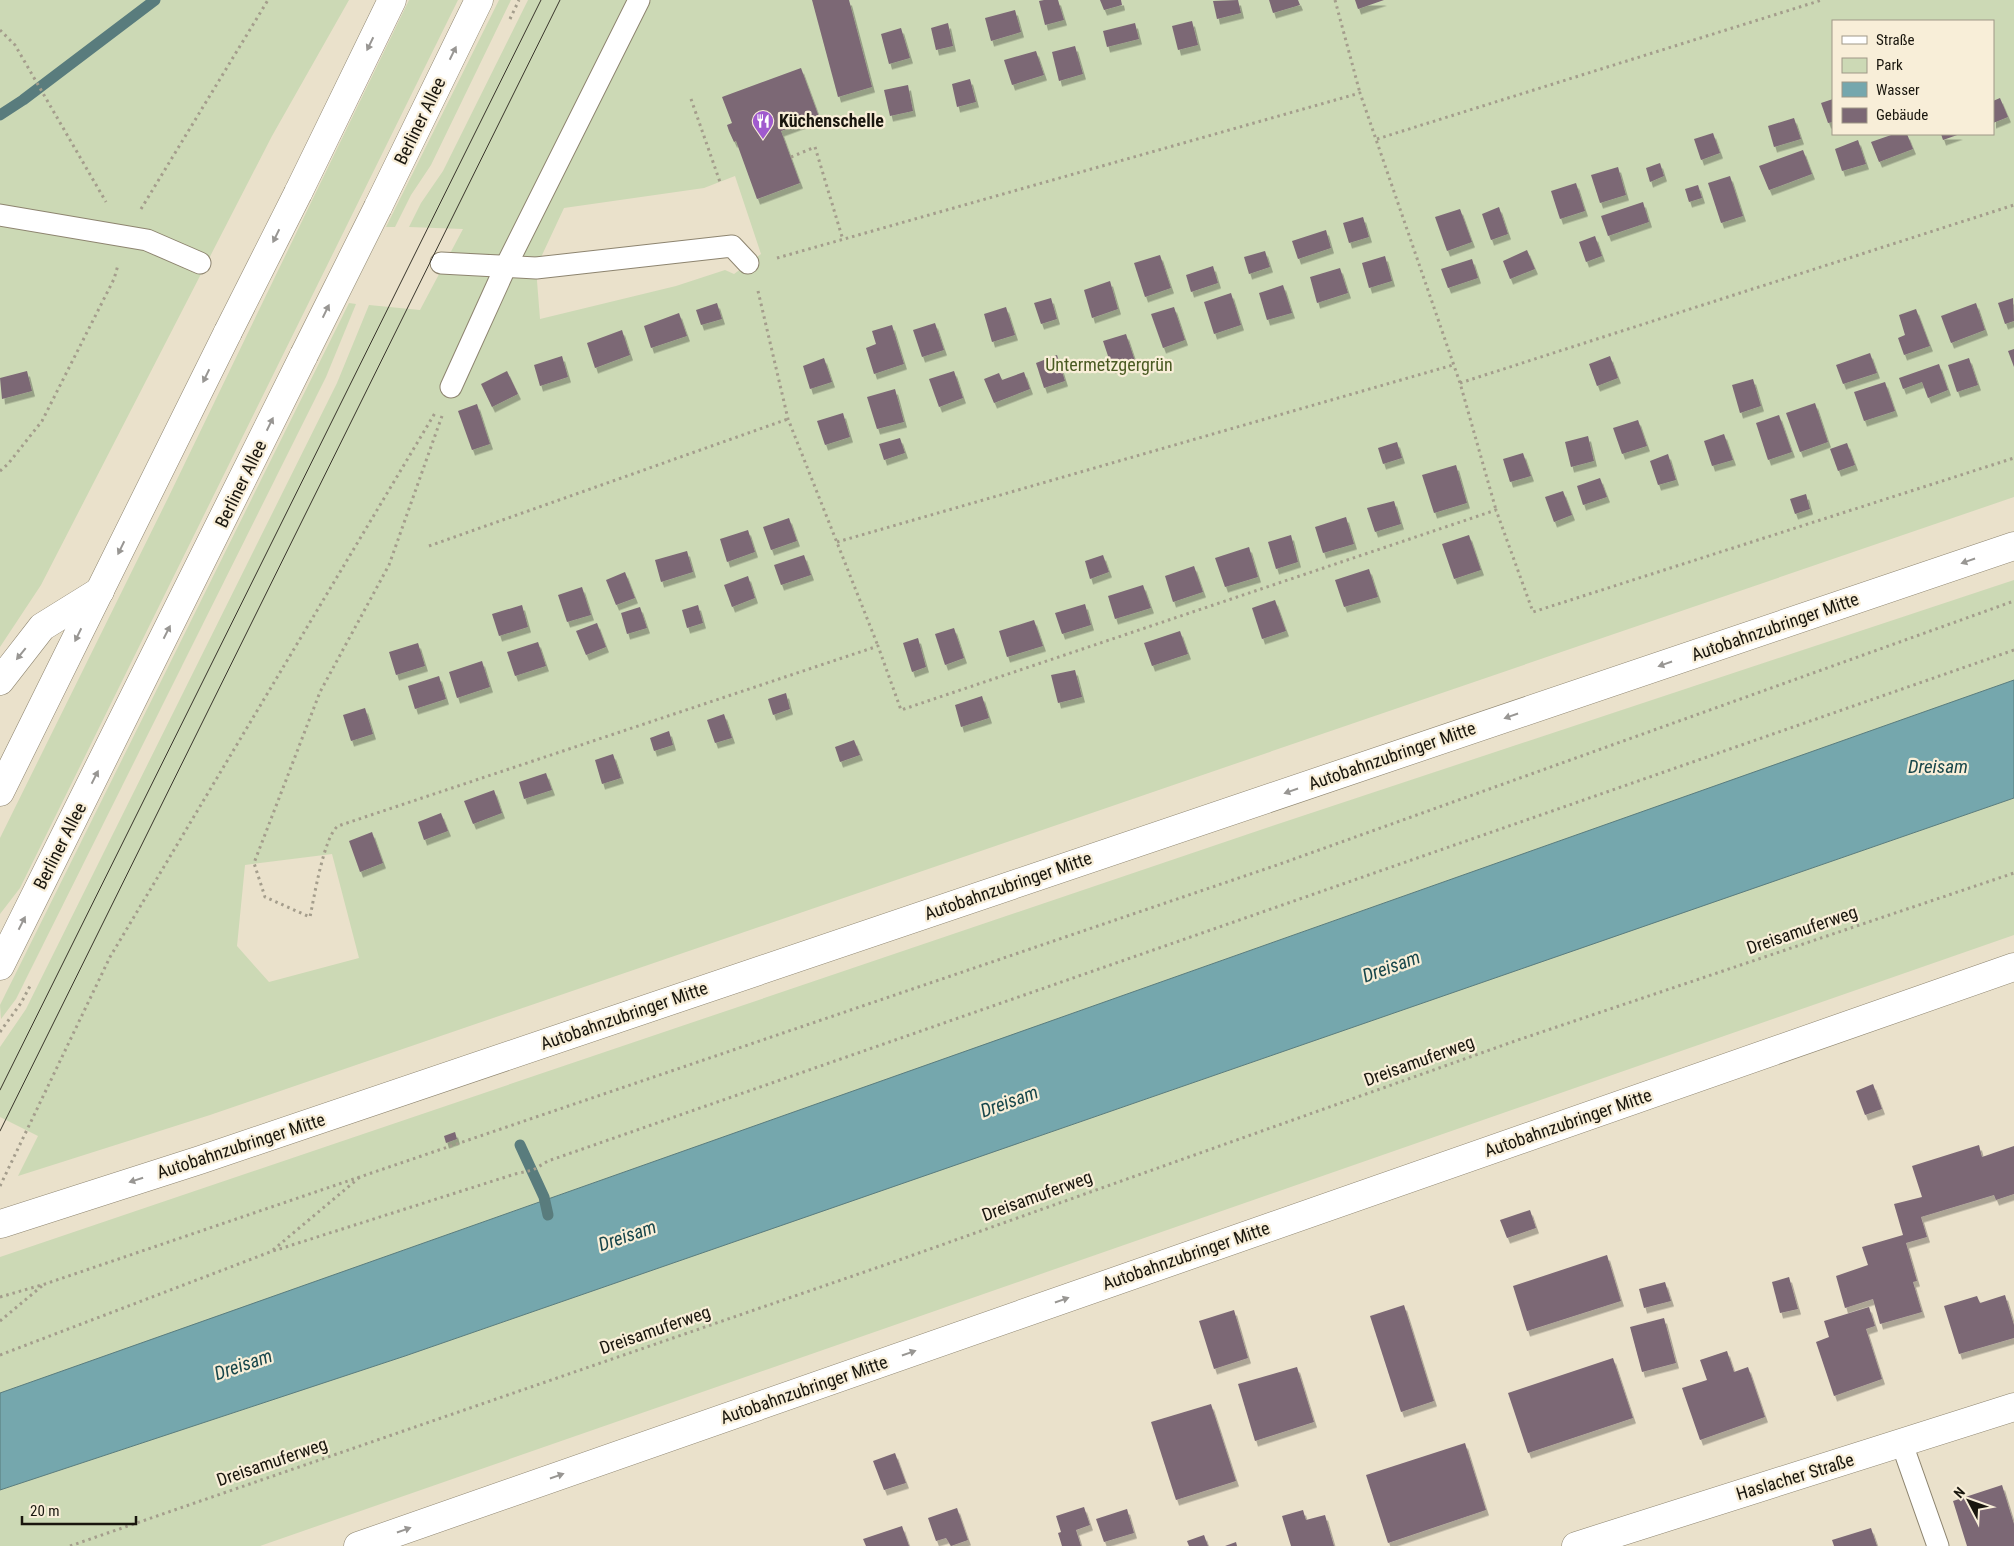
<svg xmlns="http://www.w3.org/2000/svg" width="2014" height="1546" font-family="'Roboto Condensed',sans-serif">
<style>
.green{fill:#ccd9b5;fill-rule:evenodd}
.water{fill:#75a7ad;stroke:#597c7d}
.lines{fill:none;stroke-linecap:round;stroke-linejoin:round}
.stream{stroke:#597c7d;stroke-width:11}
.building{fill:#7c6875;filter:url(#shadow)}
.lane-casing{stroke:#8d846f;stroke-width:23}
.street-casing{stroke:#8d846f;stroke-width:29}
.secondary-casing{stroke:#8d846f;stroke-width:29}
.highway-casing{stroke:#8d846f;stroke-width:29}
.path{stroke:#a49d8c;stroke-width:3;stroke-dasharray:2.5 4;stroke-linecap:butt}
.lane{stroke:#fff;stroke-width:21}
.street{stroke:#fff;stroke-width:28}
.secondary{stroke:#fff;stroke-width:28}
.highway{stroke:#fff;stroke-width:28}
.tram{stroke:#39352b;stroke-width:1}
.secondary-bridge-casing{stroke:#8d846f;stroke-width:29;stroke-linecap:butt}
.secondary-bridge{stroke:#fff;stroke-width:28}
.oneway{fill:#989693}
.labels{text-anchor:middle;stroke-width:4.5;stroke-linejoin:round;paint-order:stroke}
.street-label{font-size:18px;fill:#19160e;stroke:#f8eed8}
.poi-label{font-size:18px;font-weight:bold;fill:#19160e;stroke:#f8eed8;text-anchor:start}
.park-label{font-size:18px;fill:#495a22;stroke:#f8eed8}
.water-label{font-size:19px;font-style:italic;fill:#17464b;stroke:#f8eed8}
</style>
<defs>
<filter id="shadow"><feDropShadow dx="3" dy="5.5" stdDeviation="0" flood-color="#0004"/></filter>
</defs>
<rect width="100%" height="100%" fill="#eae1cb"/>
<g class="green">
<path d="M0,0H349L272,136L41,585L0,647Z"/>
<path d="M409,0H458L20,888L0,914V838L169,496Z"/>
<path d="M499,0H511L431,165L411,195L395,227H386Z"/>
<path d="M528,0H2014V497L210,1115L18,1176L38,1136L0,1117V1047L26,1009L337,383L369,305L420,310L463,229L409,227L421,203L443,171ZM1833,21H1993V134H1833ZM735,176L761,254L734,274L725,270L676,286L540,319L536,268L564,208L704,188ZM332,854L359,958L269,982L237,946L245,865Z"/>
<path d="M349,303L356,304L326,377L16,999L1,1019L0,1005Z"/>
<path d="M2014,580V680L0,1393V1257L1272,826Z"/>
<path d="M2014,798V935L260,1546H0V1490L405,1356Z"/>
</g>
<path class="water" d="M2014,680V798L405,1356L0,1490V1393Z"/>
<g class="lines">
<g class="stream">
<path d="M0,115L23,100L155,0"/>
<path d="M520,1145L544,1197L548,1215"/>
</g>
</g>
<g class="building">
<path d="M812,0H849L872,87L838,97Z"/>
<path d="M1044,0H1058L1064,20L1045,25L1039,1Z"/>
<path d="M1100,0H1121L1122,5L1104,10Z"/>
<path d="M1238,0L1241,13L1217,19L1213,1Z"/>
<path d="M1269,0H1298L1300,5L1273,13Z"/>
<path d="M1355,0H1384L1358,9Z"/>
<path d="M1015,10L1021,32L991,41L985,18Z"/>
<path d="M1192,21L1198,45L1178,50L1172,26Z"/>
<path d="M948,23L953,46L936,50L931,28Z"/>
<path d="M1135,23L1139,39L1107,47L1103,31Z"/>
<path d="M901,28L910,58L889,64L881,34Z"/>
<path d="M1075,46L1083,74L1059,81L1052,52Z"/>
<path d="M1036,51L1044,75L1012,85L1004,60Z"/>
<path d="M801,68L819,117L781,131L800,183L757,199L736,141L734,142L729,131L727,125L732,123L722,97Z"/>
<path d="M970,79L976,102L957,107L952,84Z"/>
<path d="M908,85L913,111L890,116L884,90Z"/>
<path d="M2000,98L2008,117L1993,123V101Z"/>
<path d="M1833,99V122L1828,123L1821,103Z"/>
<path d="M1794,118L1801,139L1774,147L1768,126Z"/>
<path d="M1713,133L1720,153L1701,160L1694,139Z"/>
<path d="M1894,134H1907L1913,149L1879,162L1871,142Z"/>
<path d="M1941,134H1960L1943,140Z"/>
<path d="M1858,140L1866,164L1842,171L1835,149Z"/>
<path d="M1803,150L1812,174L1769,190L1759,166Z"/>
<path d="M1660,163L1664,176L1650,182L1646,168Z"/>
<path d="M1618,167L1626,195L1600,203L1591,175Z"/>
<path d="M1730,176L1743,216L1721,223L1708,183Z"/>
<path d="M1576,183L1585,211L1560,219L1551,191Z"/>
<path d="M1698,185L1702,198L1689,202L1685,189Z"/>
<path d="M1643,202L1649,222L1608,236L1601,216Z"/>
<path d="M1499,207L1508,234L1491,240L1482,214Z"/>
<path d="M1460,209L1472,242L1447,251L1435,217Z"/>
<path d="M1363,217L1369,237L1349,243L1343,223Z"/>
<path d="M1326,230L1331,248L1298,259L1292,241Z"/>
<path d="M1595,236L1602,256L1586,262L1579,242Z"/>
<path d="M1527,250L1535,269L1510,279L1503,261Z"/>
<path d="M1265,251L1270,267L1249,274L1244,257Z"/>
<path d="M1160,255L1171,288L1145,297L1134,263Z"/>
<path d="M1385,256L1392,281L1369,288L1362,263Z"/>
<path d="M1472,259L1478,278L1448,288L1441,269Z"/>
<path d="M1213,266L1218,283L1191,292L1186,275Z"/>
<path d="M1340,268L1348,293L1317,303L1310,277Z"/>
<path d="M1110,281L1118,309L1092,318L1084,290Z"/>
<path d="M1283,285L1292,313L1267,320L1259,293Z"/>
<path d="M1231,293L1241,325L1214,334L1204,302Z"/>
<path d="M1051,298L1057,319L1041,324L1034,303Z"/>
<path d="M2013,298L2014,321L2005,324L1998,303Z"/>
<path d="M717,303L722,319L701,325L696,310Z"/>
<path d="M1976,303L1985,330L1951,343L1941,316Z"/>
<path d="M1006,307L1015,335L992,342L984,314Z"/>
<path d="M1174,307L1185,340L1163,348L1151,314Z"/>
<path d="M1916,309L1930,346L1904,355L1898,338L1905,335L1899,315Z"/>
<path d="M679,313L687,336L651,348L644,326Z"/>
<path d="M935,323L944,350L922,357L913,330Z"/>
<path d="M892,325L904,364L874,374L866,348L876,344L872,331Z"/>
<path d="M622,330L630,355L595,368L587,343Z"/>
<path d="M1126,334L1135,361L1112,368L1103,341Z"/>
<path d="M2014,349V367L2008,351Z"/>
<path d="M1870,353L1877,373L1843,384L1836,365Z"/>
<path d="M1057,355L1065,381L1044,388L1036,363Z"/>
<path d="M562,356L568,377L540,386L534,365Z"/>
<path d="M1610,356L1618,378L1597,386L1589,364Z"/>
<path d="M824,358L832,382L810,389L803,366Z"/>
<path d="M1969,358L1978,385L1957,392L1948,365Z"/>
<path d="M1939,364L1948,390L1928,398L1922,382L1903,389L1899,378Z"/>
<path d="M27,371L32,391L2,399L0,378Z"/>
<path d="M507,371L518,394L492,407L481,384Z"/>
<path d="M954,371L963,398L939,407L929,379Z"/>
<path d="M1024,372L1030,389L994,403L984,379L999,373L1002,380Z"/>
<path d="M1753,379L1761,406L1740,413L1732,385Z"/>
<path d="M1885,382L1895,411L1864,421L1854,392Z"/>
<path d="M895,389L904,422L877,429L867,397Z"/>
<path d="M1815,403L1828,442L1800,452L1786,413Z"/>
<path d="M477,404L490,444L472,450L458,411Z"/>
<path d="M843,413L850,437L825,445L817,421Z"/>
<path d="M1779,415L1792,452L1768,460L1756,423Z"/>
<path d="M1638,420L1647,446L1622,454L1613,428Z"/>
<path d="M1724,434L1733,460L1712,466L1704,441Z"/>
<path d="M1588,436L1594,461L1571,467L1565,442Z"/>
<path d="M900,438L905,453L884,460L879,444Z"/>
<path d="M1397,442L1402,458L1383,464L1378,448Z"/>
<path d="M1847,443L1855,465L1838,471L1830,449Z"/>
<path d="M1523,453L1531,476L1510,482L1503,459Z"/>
<path d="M1668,454L1676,480L1658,485L1650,461Z"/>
<path d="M1456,465L1467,503L1434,513L1422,475Z"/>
<path d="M1600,478L1607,497L1583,505L1577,486Z"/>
<path d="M1563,491L1572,515L1554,522L1545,497Z"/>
<path d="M1806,494L1810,509L1795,514L1790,499Z"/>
<path d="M1394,501L1401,524L1375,532L1367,508Z"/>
<path d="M1346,517L1354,544L1323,553L1315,527Z"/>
<path d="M789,518L797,541L771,550L763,527Z"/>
<path d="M748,530L755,552L727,562L720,539Z"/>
<path d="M1291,535L1298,562L1276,569L1268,542Z"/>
<path d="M1469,535L1481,570L1454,579L1442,544Z"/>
<path d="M1249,547L1258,577L1225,587L1215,558Z"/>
<path d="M687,551L693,572L661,582L655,560Z"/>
<path d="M804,555L811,575L781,585L774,565Z"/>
<path d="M1103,555L1109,572L1090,579L1085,561Z"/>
<path d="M1194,566L1203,592L1173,602L1165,576Z"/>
<path d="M1369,569L1378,597L1344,607L1335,580Z"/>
<path d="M625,572L635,598L616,605L606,580Z"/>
<path d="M748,576L755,598L732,607L724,585Z"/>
<path d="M1143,585L1151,608L1115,619L1108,596Z"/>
<path d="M582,587L591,615L567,622L558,595Z"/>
<path d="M1275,600L1286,631L1262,639L1252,608Z"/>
<path d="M1085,604L1091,625L1062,634L1055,613Z"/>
<path d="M522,605L528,627L499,636L492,614Z"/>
<path d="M698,605L703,623L687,628L682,610Z"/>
<path d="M640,607L647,628L627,634L621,613Z"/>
<path d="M1034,620L1043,646L1007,657L999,631Z"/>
<path d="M597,623L606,647L586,655L576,631Z"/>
<path d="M954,628L964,658L945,665L935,634Z"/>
<path d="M1180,631L1188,654L1152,666L1144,643Z"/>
<path d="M918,638L926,667L912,672L903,643Z"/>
<path d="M538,642L546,666L515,676L507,652Z"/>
<path d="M418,643L425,666L396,675L389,652Z"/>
<path d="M482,661L490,687L457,698L449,672Z"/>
<path d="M1075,670L1082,697L1058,703L1051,675Z"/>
<path d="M439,676L446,699L415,709L408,686Z"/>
<path d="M786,693L790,709L773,715L768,699Z"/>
<path d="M982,696L989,718L961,727L955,705Z"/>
<path d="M365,708L373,734L351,741L343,715Z"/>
<path d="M724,714L732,738L715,743L707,720Z"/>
<path d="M669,731L673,745L654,751L650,738Z"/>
<path d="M854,740L860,755L840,762L835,747Z"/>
<path d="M613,754L621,778L602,784L595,760Z"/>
<path d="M546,773L552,790L524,799L519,782Z"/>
<path d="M494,790L502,813L473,824L464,801Z"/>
<path d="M441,813L448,831L424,840L418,822Z"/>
<path d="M372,832L383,863L360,872L349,841Z"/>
<path d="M1873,1084L1882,1109L1865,1115L1856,1091Z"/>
<path d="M455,1132L457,1139L446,1143L444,1136Z"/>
<path d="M1979,1145L1982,1157L2014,1146V1194L1996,1200L1994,1195L1921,1217L1927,1237L1906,1243L1917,1281L1913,1282L1922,1312L1880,1324L1873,1299L1845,1308L1836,1276L1868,1265L1862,1247L1903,1235L1894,1204L1922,1197L1912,1166Z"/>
<path d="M1530,1210L1536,1228L1507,1238L1500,1220Z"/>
<path d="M1607,1255L1621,1301L1527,1331L1513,1286Z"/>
<path d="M1789,1277L1798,1309L1780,1313L1772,1282Z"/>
<path d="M1665,1282L1671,1301L1644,1308L1639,1289Z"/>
<path d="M2005,1295L2014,1325V1338L1959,1354L1944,1306L1977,1296L1980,1303Z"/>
<path d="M1404,1305L1434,1401L1401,1412L1370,1316Z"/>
<path d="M1869,1307L1875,1326L1866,1329L1882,1379L1834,1396L1816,1342L1829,1337L1824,1321Z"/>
<path d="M1234,1310L1248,1358L1214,1369L1199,1321Z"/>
<path d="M1664,1318L1676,1363L1642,1372L1630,1327Z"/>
<path d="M1727,1351L1734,1372L1748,1367L1765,1417L1700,1440L1682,1388L1707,1380L1700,1360Z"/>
<path d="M1613,1358L1633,1418L1528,1453L1508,1393Z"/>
<path d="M1297,1367L1314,1422L1255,1441L1238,1384Z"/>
<path d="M1211,1404L1236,1481L1176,1500L1151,1422Z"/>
<path d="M1465,1443L1486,1510L1388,1543L1366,1475Z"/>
<path d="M895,1453L906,1483L884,1490L873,1461Z"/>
<path d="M2002,1485L2014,1524V1546H1967L1953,1501Z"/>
<path d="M1084,1507L1090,1525L1076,1530L1081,1546H1062L1058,1533L1061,1532L1056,1516Z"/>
<path d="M957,1508L968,1540L951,1546L946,1538L936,1541L928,1518Z"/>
<path d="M1127,1509L1134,1533L1104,1542L1096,1519Z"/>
<path d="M1303,1510L1306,1520L1325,1515L1334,1546H1291L1282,1516Z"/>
<path d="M902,1526L909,1546H866L863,1539Z"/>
<path d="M1871,1528L1877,1546H1834L1832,1540Z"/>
<path d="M1204,1535L1208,1546H1189L1187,1541Z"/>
<path d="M1236,1542L1237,1546H1225Z"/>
</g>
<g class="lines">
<g class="lane-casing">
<g id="lane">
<path d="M0,215L147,240L200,263"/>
<path d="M441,263L536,268L732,246L748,263"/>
<path d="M451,387L505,268L639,0"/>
<path d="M1902,1444L1938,1546"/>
</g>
</g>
<g class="street-casing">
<path id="street" d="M1576,1546L2014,1407"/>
</g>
<g class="secondary-casing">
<g id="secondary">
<path d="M298,193L392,0"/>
<path d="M378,207L479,0"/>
<path d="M0,681L42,627L100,591"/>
<path d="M0,792L228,332"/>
<path d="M0,966L304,355"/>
</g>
</g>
<g class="highway-casing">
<g id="highway">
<path d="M1,1224L200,1160L2014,546"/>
<path d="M358,1546L2014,967"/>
</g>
</g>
<g class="path">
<path d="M1335,0L1360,93"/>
<path d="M510,19L519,0"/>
<path d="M0,30L15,45L106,202"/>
<path d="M691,99L720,182"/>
<path d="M1377,139L1822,0"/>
<path d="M791,157L815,147L843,240"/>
<path d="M141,209L268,0"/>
<path d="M777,258L1360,93L1460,383L1496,510"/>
<path d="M758,291L788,419L878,646"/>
<path d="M1460,383L2014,205"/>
<path d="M442,416L389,565L320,692L254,863L265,897L310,917C314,898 324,836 338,826L878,646L901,710L1496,510L1533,612L2014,458"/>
<path d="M0,471L8,464L42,421L114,279L118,265"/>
<path d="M837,542L1453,365"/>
<path d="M429,546L788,419"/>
<path d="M0,1032L21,1003L30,986"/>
<path d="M0,1186L110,957L435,413"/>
<path d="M273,1250L360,1177"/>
<path d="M0,1297L45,1284L1280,864L2014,601"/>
<path d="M0,1321L42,1286"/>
<path d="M0,1355L270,1252L515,1174L533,1170L548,1161L2014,650"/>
<path d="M70,1546L902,1259L1515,1041L2014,873"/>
</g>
<use href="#lane" class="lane"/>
<use href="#street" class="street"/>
<use href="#secondary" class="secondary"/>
<use href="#highway" class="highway"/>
<g class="tram">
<path d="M0,1090L541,0"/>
<path d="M0,1131L560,0"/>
</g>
<g class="secondary-bridge-casing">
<g id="secondary-bridge">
<path d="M228,332L298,193"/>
<path d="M304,355L378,207"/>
</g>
</g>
<use href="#secondary-bridge" class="secondary-bridge"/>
</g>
<defs><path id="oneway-solid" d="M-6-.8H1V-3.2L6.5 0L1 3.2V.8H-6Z" transform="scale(1.25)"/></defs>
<g class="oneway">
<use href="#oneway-solid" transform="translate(370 44) rotate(116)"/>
<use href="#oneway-solid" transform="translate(453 53) rotate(-64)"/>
<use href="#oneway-solid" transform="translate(276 236) rotate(116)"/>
<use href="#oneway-solid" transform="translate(326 311) rotate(-64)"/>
<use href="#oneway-solid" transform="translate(206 376) rotate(116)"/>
<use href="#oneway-solid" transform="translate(270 424) rotate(-64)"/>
<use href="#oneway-solid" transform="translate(121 548) rotate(116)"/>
<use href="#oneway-solid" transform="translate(1968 561) rotate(161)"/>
<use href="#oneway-solid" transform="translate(167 632) rotate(-63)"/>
<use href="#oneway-solid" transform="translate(78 635) rotate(116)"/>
<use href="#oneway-solid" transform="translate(21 654) rotate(129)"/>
<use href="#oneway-solid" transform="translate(1665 664) rotate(161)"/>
<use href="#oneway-solid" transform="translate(1511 716) rotate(161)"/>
<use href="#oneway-solid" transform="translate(95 777) rotate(-63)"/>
<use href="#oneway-solid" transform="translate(1291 791) rotate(161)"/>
<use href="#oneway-solid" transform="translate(22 923) rotate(-63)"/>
<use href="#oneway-solid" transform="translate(136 1180) rotate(162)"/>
<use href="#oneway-solid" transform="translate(1062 1300) rotate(-19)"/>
<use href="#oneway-solid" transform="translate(909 1353) rotate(-19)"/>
<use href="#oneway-solid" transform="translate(557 1476) rotate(-19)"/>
<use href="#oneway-solid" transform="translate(404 1530) rotate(-19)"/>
</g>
<defs>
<g id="restaurant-pin" transform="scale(1.125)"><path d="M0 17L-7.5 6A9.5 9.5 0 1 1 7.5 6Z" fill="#a05ace" stroke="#f8eed8"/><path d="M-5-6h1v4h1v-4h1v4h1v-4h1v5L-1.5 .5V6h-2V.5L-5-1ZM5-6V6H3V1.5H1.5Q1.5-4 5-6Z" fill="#fff"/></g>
</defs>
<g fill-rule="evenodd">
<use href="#restaurant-pin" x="763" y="121"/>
</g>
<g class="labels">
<g class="street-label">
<text transform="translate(420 121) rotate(-64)" y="6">Berliner Allee</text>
<text transform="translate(241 484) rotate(-64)" y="6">Berliner Allee</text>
<text transform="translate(1775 627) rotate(-19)" y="6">Autobahnzubringer Mitte</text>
<text transform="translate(1392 756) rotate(-19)" y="6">Autobahnzubringer Mitte</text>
<text transform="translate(60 846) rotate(-63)" y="6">Berliner Allee</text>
<text transform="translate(1008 886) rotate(-19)" y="6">Autobahnzubringer Mitte</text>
<text transform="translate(1802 930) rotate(-19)" y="6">Dreisamuferweg</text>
<text transform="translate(624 1016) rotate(-19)" y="6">Autobahnzubringer Mitte</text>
<text transform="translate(1419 1061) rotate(-20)" y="6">Dreisamuferweg</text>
<text transform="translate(1568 1123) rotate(-19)" y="6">Autobahnzubringer Mitte</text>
<text transform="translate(241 1146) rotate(-18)" y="6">Autobahnzubringer Mitte</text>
<text transform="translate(1037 1196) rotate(-20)" y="6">Dreisamuferweg</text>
<text transform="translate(1186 1256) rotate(-19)" y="6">Autobahnzubringer Mitte</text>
<text transform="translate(655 1330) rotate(-19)" y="6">Dreisamuferweg</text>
<text transform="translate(804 1390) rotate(-19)" y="6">Autobahnzubringer Mitte</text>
<text transform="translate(272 1462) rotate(-19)" y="6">Dreisamuferweg</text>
<text transform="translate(1795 1477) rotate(-17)" y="6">Haslacher Straße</text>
</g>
<g class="poi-label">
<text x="779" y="127">Küchenschelle</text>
</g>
<g class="park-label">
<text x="1109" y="371">Untermetzgergrün</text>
</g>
<g class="water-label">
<text x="1938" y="773">Dreisam</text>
<text transform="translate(1391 966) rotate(-20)" y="7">Dreisam</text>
<text transform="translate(1009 1101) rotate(-20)" y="7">Dreisam</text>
<text transform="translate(627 1235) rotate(-19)" y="7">Dreisam</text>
<text transform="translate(243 1364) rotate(-19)" y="7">Dreisam</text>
</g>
</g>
<rect x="1832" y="20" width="162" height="115" fill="#f8eed8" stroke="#9f9887"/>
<rect x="1842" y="36" width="25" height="8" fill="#ffffff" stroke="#9f9887"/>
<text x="1876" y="45" font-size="15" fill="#19160e">Straße</text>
<rect x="1842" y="58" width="25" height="15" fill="#ccd9b5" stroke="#9f9887"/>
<text x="1876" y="70" font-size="15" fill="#19160e">Park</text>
<rect x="1842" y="82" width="25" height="15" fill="#75a7ad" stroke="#9f9887"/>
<text x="1876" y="95" font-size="15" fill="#19160e">Wasser</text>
<rect x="1842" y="108" width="25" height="15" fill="#7c6875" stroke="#9f9887"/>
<text x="1876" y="120" font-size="15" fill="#19160e">Gebäude</text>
<g transform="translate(1969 1501) rotate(311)" stroke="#f8eed8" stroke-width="4" paint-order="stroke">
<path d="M0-4L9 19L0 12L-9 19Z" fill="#19160e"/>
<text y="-8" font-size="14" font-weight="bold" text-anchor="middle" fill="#19160e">N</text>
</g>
<path d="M22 1516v8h114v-8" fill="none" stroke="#19160e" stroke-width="2.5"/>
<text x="30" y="1516" font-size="15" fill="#19160e" stroke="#f8eed8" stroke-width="4" paint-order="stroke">20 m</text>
</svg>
